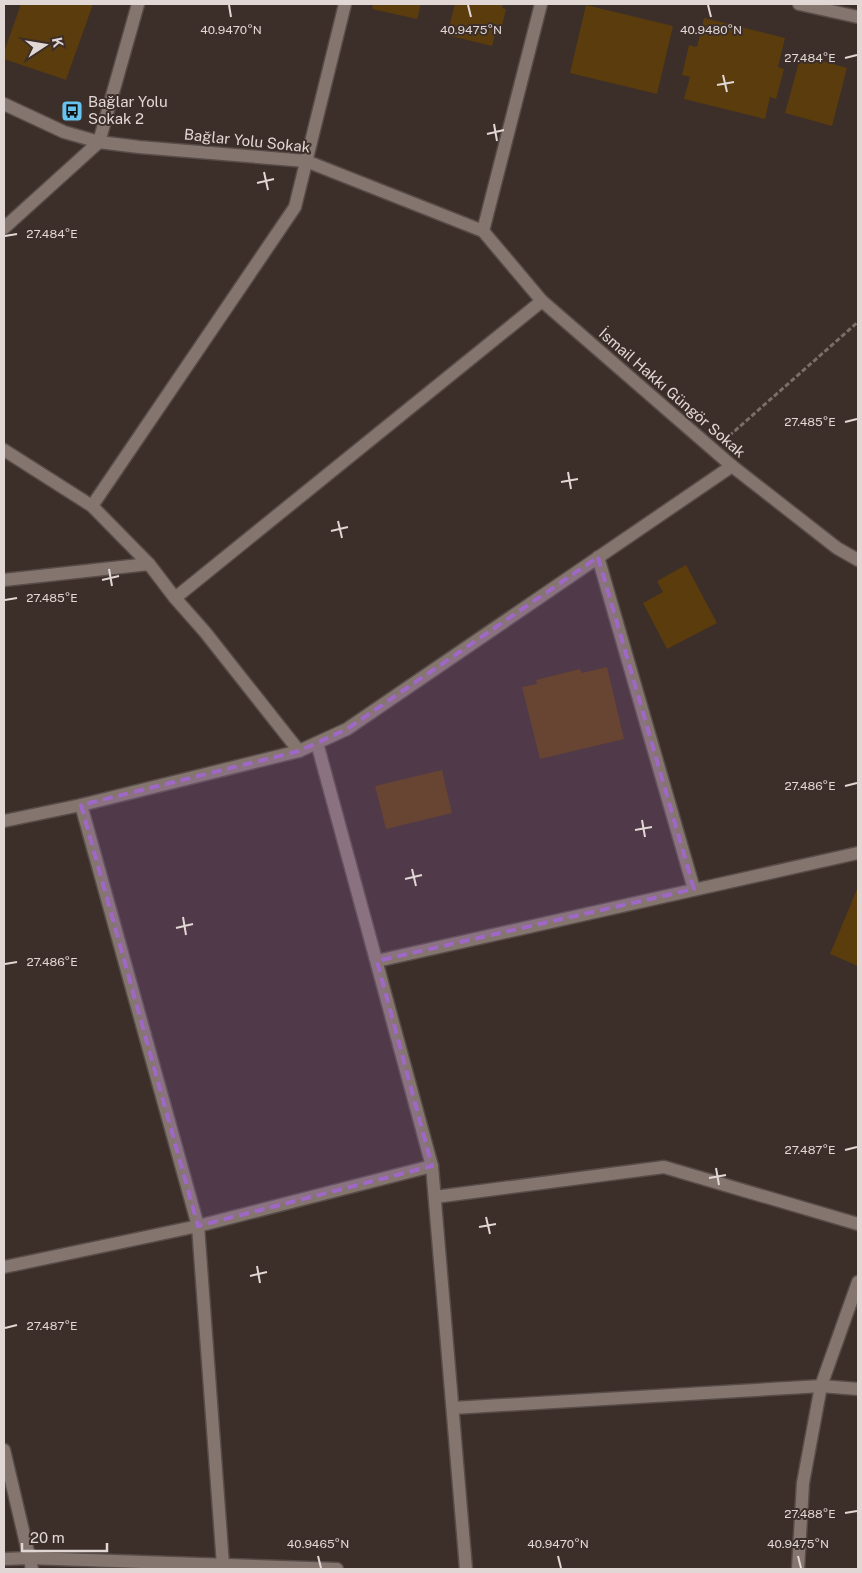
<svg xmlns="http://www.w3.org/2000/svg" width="862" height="1573" font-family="'Public Sans',sans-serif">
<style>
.building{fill:#5a3c0d}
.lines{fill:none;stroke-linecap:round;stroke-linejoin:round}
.minor-casing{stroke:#584c48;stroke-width:15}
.path{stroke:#7a6e69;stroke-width:3;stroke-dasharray:5 2.5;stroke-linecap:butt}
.minor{stroke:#85756f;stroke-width:12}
.marked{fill:#9f68c6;fill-opacity:0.2;stroke:#9f68c6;stroke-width:4;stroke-dasharray:10 6;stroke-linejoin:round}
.ticks{fill:none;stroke:#e1d7d4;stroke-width:2}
.labels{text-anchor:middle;stroke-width:4;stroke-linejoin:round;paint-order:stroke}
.poi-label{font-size:15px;fill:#e1d7d4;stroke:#3c2e29;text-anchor:start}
.street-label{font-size:15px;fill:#e1d7d4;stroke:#3c2e29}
.ticks-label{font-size:12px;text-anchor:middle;fill:#e1d7d4;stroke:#3c2e29;stroke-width:4;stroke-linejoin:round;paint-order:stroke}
</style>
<rect width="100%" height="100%" fill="#3c2e29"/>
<g class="building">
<path d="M21,4H93L66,80L4,59V52Z"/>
<path d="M373,4H421L417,19L372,9Z"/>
<path d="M455,4H503L502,8L506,9L500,35L495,34L492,46L447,35Z"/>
<path d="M586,5L673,26L657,94L570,73Z"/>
<path d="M704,18L785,38L778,67L784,69L776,99L770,97L765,119L684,99L690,77L682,75L689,45L697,47Z"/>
<path d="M801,55L847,68L832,126L785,113Z"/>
<path d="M686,565L717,623L667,649L643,603L663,592L657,581Z"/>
<path d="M607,667L624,739L540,759L522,687L537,684L536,680L580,669L582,673Z"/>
<path d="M442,770L452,813L386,829L375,786Z"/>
<path d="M858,887V966L830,954Z"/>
</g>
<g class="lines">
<g class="minor-casing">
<g id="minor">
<path d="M799,4L858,17"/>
<path d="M4,104L64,132L99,142L139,147L306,161L483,231L542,301L732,466L837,548L858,560"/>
<path d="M4,228L99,142L138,4"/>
<path d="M483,231L541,4"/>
<path d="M4,450L92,506L149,564L175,598L205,632L299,751"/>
<path d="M92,506L295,207L345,4"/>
<path d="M598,557L694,889"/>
<path d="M4,580L149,564"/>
<path d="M175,598L542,301"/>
<path d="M317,743L432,1166L466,1569"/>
<path d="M81,805L198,1226L223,1565"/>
<path d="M4,821L81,805L299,751L347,729L732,466"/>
<path d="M377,961L858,853"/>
<path d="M435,1197L664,1167L858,1224"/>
<path d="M4,1267L198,1226L432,1166"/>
<path d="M453,1408L821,1386L858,1389"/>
<path d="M4,1450L32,1569"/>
<path d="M4,1559L29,1558L337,1569"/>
<path d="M798,1569L803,1483L821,1386L858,1282"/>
</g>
</g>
<path class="path" d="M729,436L858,322"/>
<use href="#minor" class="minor"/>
</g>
<path class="marked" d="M598,557L694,889L377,961L432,1166L198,1226L81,805L299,751L347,729Z"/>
<path class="ticks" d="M229,5L231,17M468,5L471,17M708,5L711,17M845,58L857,55M723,75L727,92M717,85L734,82M494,124L497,141M487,134L504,130M264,172L268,190M257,183L274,179M5,236L17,234M845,422L857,419M568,472L571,489M561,482L578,479M338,521L342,538M331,531L348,527M109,569L112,586M102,580L119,576M5,600L17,598M845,786L857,783M642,820L645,837M635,830L652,827M412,869L416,886M405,879L422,875M183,917L186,935M176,928L193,924M5,964L17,962M845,1150L857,1147M716,1168L719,1185M709,1178L726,1175M486,1217L490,1234M479,1227L496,1224M257,1266L260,1283M250,1276L267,1272M5,1328L17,1325M845,1513L857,1511M318,1556L321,1568M558,1556L561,1568M798,1556L801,1568"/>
<defs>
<g id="bus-square" transform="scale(1.125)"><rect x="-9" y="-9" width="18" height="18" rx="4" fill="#66c4ef" stroke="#3c2e29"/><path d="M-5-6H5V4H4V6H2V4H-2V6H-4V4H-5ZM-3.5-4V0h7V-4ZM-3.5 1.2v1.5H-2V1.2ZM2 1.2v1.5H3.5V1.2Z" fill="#111"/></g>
</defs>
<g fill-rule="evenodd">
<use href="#bus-square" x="72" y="111"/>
</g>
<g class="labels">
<g class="poi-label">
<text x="88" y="107">Bağlar Yolu<tspan x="88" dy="17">Sokak 2</tspan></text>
</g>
<g class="street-label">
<text transform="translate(247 141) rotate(6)" y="5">Bağlar Yolu Sokak</text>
<text transform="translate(672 393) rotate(41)" y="5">İsmail Hakkı Güngör Sokak</text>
</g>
</g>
<g class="ticks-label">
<text x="231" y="34">40.9470°N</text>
<text x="471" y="34">40.9475°N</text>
<text x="711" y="34">40.9480°N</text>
<text x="810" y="62">27.484°E</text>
<text x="52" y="238">27.484°E</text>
<text x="810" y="426">27.485°E</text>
<text x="52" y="602">27.485°E</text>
<text x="810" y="790">27.486°E</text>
<text x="52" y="966">27.486°E</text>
<text x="810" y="1154">27.487°E</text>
<text x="52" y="1330">27.487°E</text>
<text x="810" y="1518">27.488°E</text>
<text x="318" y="1548">40.9465°N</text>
<text x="558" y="1548">40.9470°N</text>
<text x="798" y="1548">40.9475°N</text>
</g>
<rect width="862" height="1573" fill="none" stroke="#e1d7d4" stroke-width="10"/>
<g transform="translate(45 45) rotate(78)" stroke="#3c2e29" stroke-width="4" paint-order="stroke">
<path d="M0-4L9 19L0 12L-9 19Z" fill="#e1d7d4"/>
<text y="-8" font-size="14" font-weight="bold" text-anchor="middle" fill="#e1d7d4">K</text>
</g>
<path d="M22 1543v8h85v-8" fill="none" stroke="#e1d7d4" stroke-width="2.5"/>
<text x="30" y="1543" font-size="15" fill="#e1d7d4" stroke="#3c2e29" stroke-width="4" paint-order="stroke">20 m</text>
</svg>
